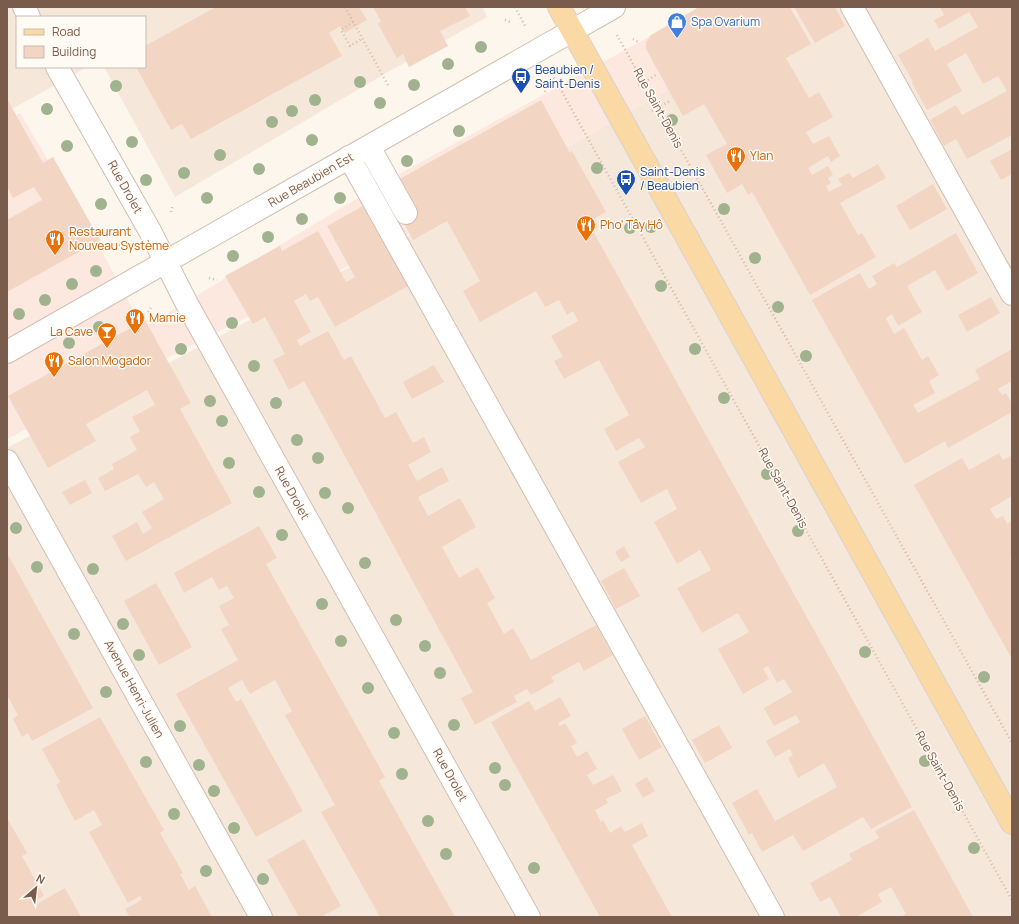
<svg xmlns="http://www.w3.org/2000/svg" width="1019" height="924" font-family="Manrope,sans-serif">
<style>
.residential{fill:#f5e8da}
.commercial{fill:#fde8e0}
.building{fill:#f3d5c3}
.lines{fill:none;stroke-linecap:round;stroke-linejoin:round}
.minor-casing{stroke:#d1beb0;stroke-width:24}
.major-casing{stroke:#dad1cd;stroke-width:24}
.path{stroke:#d9b8a5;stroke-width:2.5;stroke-dasharray:1 3;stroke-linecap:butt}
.minor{stroke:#fff;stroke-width:22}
.major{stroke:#fbd9a5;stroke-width:22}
.tree{fill:#a0b28e}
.labels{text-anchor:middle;stroke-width:3;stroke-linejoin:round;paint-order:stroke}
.shop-label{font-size:12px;fill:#366cbe;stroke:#fffaf3;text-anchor:start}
.transit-label{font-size:12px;fill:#164399;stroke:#fffaf3;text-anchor:start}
.street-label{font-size:12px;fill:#7a5c4d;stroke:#fffaf3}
.food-label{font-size:12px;fill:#c56008;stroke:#fffaf3;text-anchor:start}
</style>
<rect width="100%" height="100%" fill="#fdf6ec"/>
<g class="residential">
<path d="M7,7H483L487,17L388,72L175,197L104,67H145V17H17V67H87L7,112Z"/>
<path d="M813,7H1012V917H7V448L443,218Z"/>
</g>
<path class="commercial" d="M703,7H813L443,218L7,439V120L20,113L95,239L143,328L379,185Z"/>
<g class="building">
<path d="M216,7H359L367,20L345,33L340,26L329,33L342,56L191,139L182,124L171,130L136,67H145V46Z"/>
<path d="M373,7H465L470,16L440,31L448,46L409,67L403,54L397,58L378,24L381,21Z"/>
<path d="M699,7H790L811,44L786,58L809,98L819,92L833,117L806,132L813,144L829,136L840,156L831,162L828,156L808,168L812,175L828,166L833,175L828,178L831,183L826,186L829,192L842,185L838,179L849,173L853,178L878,164L886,178L840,203L858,235L862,233L876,257L810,295L752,192L748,195L742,184L727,193L706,155L727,144L704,104L683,116L646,49V42L651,35Z"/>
<path d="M794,7H835L845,26L815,43Z"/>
<path d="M940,7H1012V135L967,159L956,139L944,146L930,120L956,105L962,115L1007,91L998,76L983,84L966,53L947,64L962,91L927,110L912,83L913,82L898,55L928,38L935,51L978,27L969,12L939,29L934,20L944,15Z"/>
<path d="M7,99L43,163L53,157L100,240L7,292V220L42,200L34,187L13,198L7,187Z"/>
<path d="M541,100L570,153L572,151L606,212L588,222L912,807L871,829L863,817L803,851L793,835L762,852L752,833L749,835L732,803L757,789L775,821L837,787L824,763L798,778L788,758L793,755L790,749L775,757L766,741L800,722L796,715L774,726L764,708L792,692L784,679L777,683L768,666L763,669L769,679L743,694L718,649L749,632L738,613L702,633L677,588L711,570L700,550L677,564L654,522L677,509L667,489L641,503L618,462L645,447L639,438L616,451L604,429L629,415L599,360L564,379L554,361L563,357L551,336L578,321L573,311L567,315L559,300L545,307L536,291L480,322L463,291L480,281L447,221L413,240L400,216L396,181Z"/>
<path d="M1012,149V174L1001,180L990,161Z"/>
<path d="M933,184L947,209L910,230L896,206Z"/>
<path d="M363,206L408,286L335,327L318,297L310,301L306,294L294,301L311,332L297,340L300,346L328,331L344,360L351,356L385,418L396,412L413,443L424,437L431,452L408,465L417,481L442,467L449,481L418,497L428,516L460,498L476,527L442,547L459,578L478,567L495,598L487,603L504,634L513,628L531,660L596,625L613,655L584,671L579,662L551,677L554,682L531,695L527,689L514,696L517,702L475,725L461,698L473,692L304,381L289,390L273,360L285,354L265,317L253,324L225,276L280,246L282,251L318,231L346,282L350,280L355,277L327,226Z"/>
<path d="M956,233L978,273L947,291L935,270L907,286L922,312L898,326L892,314L886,318L894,334L904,328L922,360L928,356L939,375L929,381L935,393L913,405L918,413L980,379L975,370L1012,349V386L1010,382L998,389L1002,395L1006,393L1012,404V412L948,448L945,441L905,464L812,300L860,273L869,289L877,284L872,276L894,263L897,267Z"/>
<path d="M991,297L1000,313L967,332L958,315Z"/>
<path d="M145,320L191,403L180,409L232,503L126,561L112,536L137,522L143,534L152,528L142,512L164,499L154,482L146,487L138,474L105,491L98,478L114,469L112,464L137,450L130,437L140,431L132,417L155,405L147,390L86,424L96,441L48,468L8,396Z"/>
<path d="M434,365L444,382L412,399L403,382Z"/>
<path d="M999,453L1003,460L1012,455V496L990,509L996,519L1003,516L1007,524L1012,521V557L1010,558L1012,563V659L914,485L962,458L969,470Z"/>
<path d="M85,480L92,493L70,505L62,492Z"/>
<path d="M259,526L277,558L266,564L385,777L379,781L455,917H380L321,812L335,805L285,715L292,711L275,680L250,694L242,680L228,688L236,702L241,699L303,811L256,837L176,694L238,660L221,629L229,625L219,606L234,598L227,586L219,590L212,577L184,593L174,573Z"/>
<path d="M624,546L630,557L621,562L615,552Z"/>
<path d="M7,553L93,708L32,741L28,733L22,737L13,719L18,715L7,695Z"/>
<path d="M624,568L640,596L616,609L601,581Z"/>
<path d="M156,583L192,647L159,665L124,601Z"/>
<path d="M560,697L571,716L558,723L560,726L565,723L577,743L571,746L577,757L587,751L597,769L587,775L593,785L613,775L622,791L606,799L608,803L595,810L601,822L603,820L610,833L621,826L625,832L642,823L648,836L632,845L672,917H600L491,722L529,701L535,711Z"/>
<path d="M645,716L662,747L639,760L622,729Z"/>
<path d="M100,717L164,830L160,833L183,873L180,874L189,890L195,886L212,917H130L125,909L142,900L140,896L128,903L89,832L102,825L94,810L75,821L56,785L60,782L42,749Z"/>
<path d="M719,725L732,748L705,763L692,740Z"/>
<path d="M647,777L655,791L643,798L635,784Z"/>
<path d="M914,810L973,917H900L906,914L891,887L878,894L882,902L856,917H841L830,897L820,902L810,883L852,860L849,854L879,838L875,831Z"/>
<path d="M7,818L27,853L22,856L44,896L33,902L35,905L65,888L81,917H7Z"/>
<path d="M304,839L341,906L321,917H299L267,860Z"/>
</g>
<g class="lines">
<g class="minor-casing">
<g id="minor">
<path d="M24,7L29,17"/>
<path d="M852,7L1012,294"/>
<path d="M57,67L150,231L187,304L529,917"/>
<path d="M369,147L406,213"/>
<path d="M349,157L773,917"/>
<path d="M7,352L614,7"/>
<path d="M7,461L261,917"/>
</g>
</g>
<g class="major-casing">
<path id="major" d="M559,7L1012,823"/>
</g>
<g class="path">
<path d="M345,7L389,87"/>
<path d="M515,7L525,26"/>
<path d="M505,20L510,22"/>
<path d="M353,22L341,30L350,46L363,38"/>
<path d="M617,35L1012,743"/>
<path d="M633,39L640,43"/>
<path d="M552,74L1012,900"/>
<path d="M648,80L656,75"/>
<path d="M638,85L641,84"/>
<path d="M545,92L549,84"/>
<path d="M661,106L670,101"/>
<path d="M652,111L655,109"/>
<path d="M171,212L173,205"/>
<path d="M115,244L127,246"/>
<path d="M209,278L217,280"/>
<path d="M148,312L152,306"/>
</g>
<use href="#minor" class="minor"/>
<use href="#major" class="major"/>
</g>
<g class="tree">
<circle cx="481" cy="47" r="6"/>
<circle cx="448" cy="64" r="6"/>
<circle cx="360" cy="82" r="6"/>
<circle cx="414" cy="85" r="6"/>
<circle cx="116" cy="86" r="6"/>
<circle cx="315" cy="100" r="6"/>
<circle cx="380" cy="103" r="6"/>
<circle cx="47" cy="109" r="6"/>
<circle cx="292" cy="111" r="6"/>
<circle cx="672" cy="120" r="6"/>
<circle cx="272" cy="122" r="6"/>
<circle cx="459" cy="131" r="6"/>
<circle cx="312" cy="140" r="6"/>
<circle cx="132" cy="142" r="6"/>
<circle cx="67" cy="146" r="6"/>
<circle cx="220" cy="155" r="6"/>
<circle cx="407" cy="161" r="6"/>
<circle cx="597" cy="168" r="6"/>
<circle cx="259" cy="169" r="6"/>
<circle cx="184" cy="173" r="6"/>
<circle cx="146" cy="180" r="6"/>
<circle cx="207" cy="198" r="6"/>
<circle cx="340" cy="198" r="6"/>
<circle cx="101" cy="204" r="6"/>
<circle cx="724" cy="209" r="6"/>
<circle cx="302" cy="219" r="6"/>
<circle cx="651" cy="227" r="6"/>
<circle cx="630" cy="228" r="6"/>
<circle cx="268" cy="237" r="6"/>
<circle cx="233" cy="256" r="6"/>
<circle cx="755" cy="258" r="6"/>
<circle cx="96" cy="271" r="6"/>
<circle cx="72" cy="284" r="6"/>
<circle cx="661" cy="286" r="6"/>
<circle cx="45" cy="300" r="6"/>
<circle cx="778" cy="307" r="6"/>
<circle cx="19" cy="314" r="6"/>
<circle cx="232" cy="323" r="6"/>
<circle cx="99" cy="327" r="6"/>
<circle cx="69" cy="343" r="6"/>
<circle cx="181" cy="349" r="6"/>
<circle cx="695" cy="349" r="6"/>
<circle cx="806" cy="356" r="6"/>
<circle cx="254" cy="366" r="6"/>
<circle cx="724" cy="398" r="6"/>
<circle cx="210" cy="401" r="6"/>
<circle cx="276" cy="403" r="6"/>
<circle cx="222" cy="421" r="6"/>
<circle cx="297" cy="440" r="6"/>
<circle cx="318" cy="458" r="6"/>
<circle cx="229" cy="463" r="6"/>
<circle cx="767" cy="474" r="6"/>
<circle cx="259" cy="492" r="6"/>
<circle cx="325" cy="493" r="6"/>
<circle cx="348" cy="508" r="6"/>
<circle cx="16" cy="528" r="6"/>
<circle cx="798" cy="531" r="6"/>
<circle cx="282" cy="535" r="6"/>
<circle cx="365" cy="563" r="6"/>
<circle cx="37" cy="567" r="6"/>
<circle cx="93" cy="569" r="6"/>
<circle cx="322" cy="604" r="6"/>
<circle cx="396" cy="620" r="6"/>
<circle cx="123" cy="624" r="6"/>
<circle cx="74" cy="634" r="6"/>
<circle cx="341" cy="641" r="6"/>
<circle cx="425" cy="646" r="6"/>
<circle cx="865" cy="652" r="6"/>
<circle cx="139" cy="655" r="6"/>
<circle cx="440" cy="673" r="6"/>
<circle cx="984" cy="677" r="6"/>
<circle cx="368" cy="688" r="6"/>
<circle cx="106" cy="692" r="6"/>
<circle cx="454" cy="725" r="6"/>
<circle cx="180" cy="726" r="6"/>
<circle cx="394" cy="733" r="6"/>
<circle cx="925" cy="761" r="6"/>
<circle cx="146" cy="762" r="6"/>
<circle cx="199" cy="765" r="6"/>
<circle cx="495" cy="768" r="6"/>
<circle cx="402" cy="774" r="6"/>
<circle cx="505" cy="785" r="6"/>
<circle cx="214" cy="791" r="6"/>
<circle cx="174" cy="814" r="6"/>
<circle cx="428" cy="821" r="6"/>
<circle cx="234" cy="828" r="6"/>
<circle cx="974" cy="848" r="6"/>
<circle cx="446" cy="854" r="6"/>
<circle cx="534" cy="868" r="6"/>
<circle cx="206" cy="871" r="6"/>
<circle cx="263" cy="879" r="6"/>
</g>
<defs>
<g id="shop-pin" transform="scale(1)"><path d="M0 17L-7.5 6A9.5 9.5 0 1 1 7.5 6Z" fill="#3f7fe0" stroke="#fffaf3"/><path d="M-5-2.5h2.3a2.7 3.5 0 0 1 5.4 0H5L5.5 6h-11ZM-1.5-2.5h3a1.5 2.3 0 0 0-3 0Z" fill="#fff"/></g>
<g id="bus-pin" transform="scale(1)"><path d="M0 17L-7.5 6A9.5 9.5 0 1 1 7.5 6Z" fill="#1a4fb4" stroke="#fffaf3"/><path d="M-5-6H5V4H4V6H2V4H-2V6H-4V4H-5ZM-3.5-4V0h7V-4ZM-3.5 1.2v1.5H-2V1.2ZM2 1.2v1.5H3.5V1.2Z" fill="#fff"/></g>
<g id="restaurant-pin" transform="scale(1)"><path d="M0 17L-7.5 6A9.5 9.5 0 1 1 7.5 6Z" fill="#e8710a" stroke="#fffaf3"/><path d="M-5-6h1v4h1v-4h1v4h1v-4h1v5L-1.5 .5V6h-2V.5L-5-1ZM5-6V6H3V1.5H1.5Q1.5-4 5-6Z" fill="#fff"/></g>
<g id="bar-pin" transform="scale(1)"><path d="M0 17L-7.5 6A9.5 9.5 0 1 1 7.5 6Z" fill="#e8710a" stroke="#fffaf3"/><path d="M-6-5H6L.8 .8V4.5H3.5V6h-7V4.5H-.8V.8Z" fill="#fff"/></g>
</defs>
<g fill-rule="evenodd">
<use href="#shop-pin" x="677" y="22"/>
<use href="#bus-pin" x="521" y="77"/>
<use href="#restaurant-pin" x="736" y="156"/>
<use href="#bus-pin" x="626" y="179"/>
<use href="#restaurant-pin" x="586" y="225"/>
<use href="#restaurant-pin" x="55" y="239"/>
<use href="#restaurant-pin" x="135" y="318"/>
<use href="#bar-pin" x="107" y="332"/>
<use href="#restaurant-pin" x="54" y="361"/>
</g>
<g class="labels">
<g class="shop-label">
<text x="691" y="26">Spa Ovarium</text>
</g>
<g class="transit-label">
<text x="535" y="74">Beaubien /<tspan x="535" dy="14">Saint-Denis</tspan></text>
<text x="640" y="176">Saint-Denis<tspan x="640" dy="14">/ Beaubien</tspan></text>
</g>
<g class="street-label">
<text transform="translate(658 108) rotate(61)" y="4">Rue Saint-Denis</text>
<text transform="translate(311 180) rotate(-30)" y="4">Rue Beaubien Est</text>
<text transform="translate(125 187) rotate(61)" y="4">Rue Drolet</text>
<text transform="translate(783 488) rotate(61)" y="4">Rue Saint-Denis</text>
<text transform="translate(292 493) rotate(61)" y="4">Rue Drolet</text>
<text transform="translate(134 689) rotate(61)" y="4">Avenue Henri-Julien</text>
<text transform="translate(940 771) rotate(61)" y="4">Rue Saint-Denis</text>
<text transform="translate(450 775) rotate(61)" y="4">Rue Drolet</text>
</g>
<g class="food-label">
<text x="750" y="160">Ylan</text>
<text x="600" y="229">Pho' Tây Hô</text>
<text x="69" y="236">Restaurant<tspan x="69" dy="14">Nouveau Système</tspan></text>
<text x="149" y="322">Mamie</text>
<text x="93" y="336" text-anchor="end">La Cave</text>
<text x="68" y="365">Salon Mogador</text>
</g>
</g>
<rect width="1019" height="924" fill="none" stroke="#7a5c4d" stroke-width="16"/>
<rect x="16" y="16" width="130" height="52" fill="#fffaf3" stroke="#cabbb1"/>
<rect x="24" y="29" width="20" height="6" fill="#fbd9a5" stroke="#cabbb1"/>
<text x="52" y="36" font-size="12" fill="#7a5c4d">Road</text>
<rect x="24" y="46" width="20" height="12" fill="#f3d5c3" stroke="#cabbb1"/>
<text x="52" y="56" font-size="12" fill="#7a5c4d">Building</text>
<g transform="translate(36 888) rotate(28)" stroke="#fffaf3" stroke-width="3" paint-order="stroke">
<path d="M0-3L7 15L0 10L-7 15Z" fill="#7a5c4d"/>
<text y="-6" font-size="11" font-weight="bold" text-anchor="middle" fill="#7a5c4d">N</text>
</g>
</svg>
